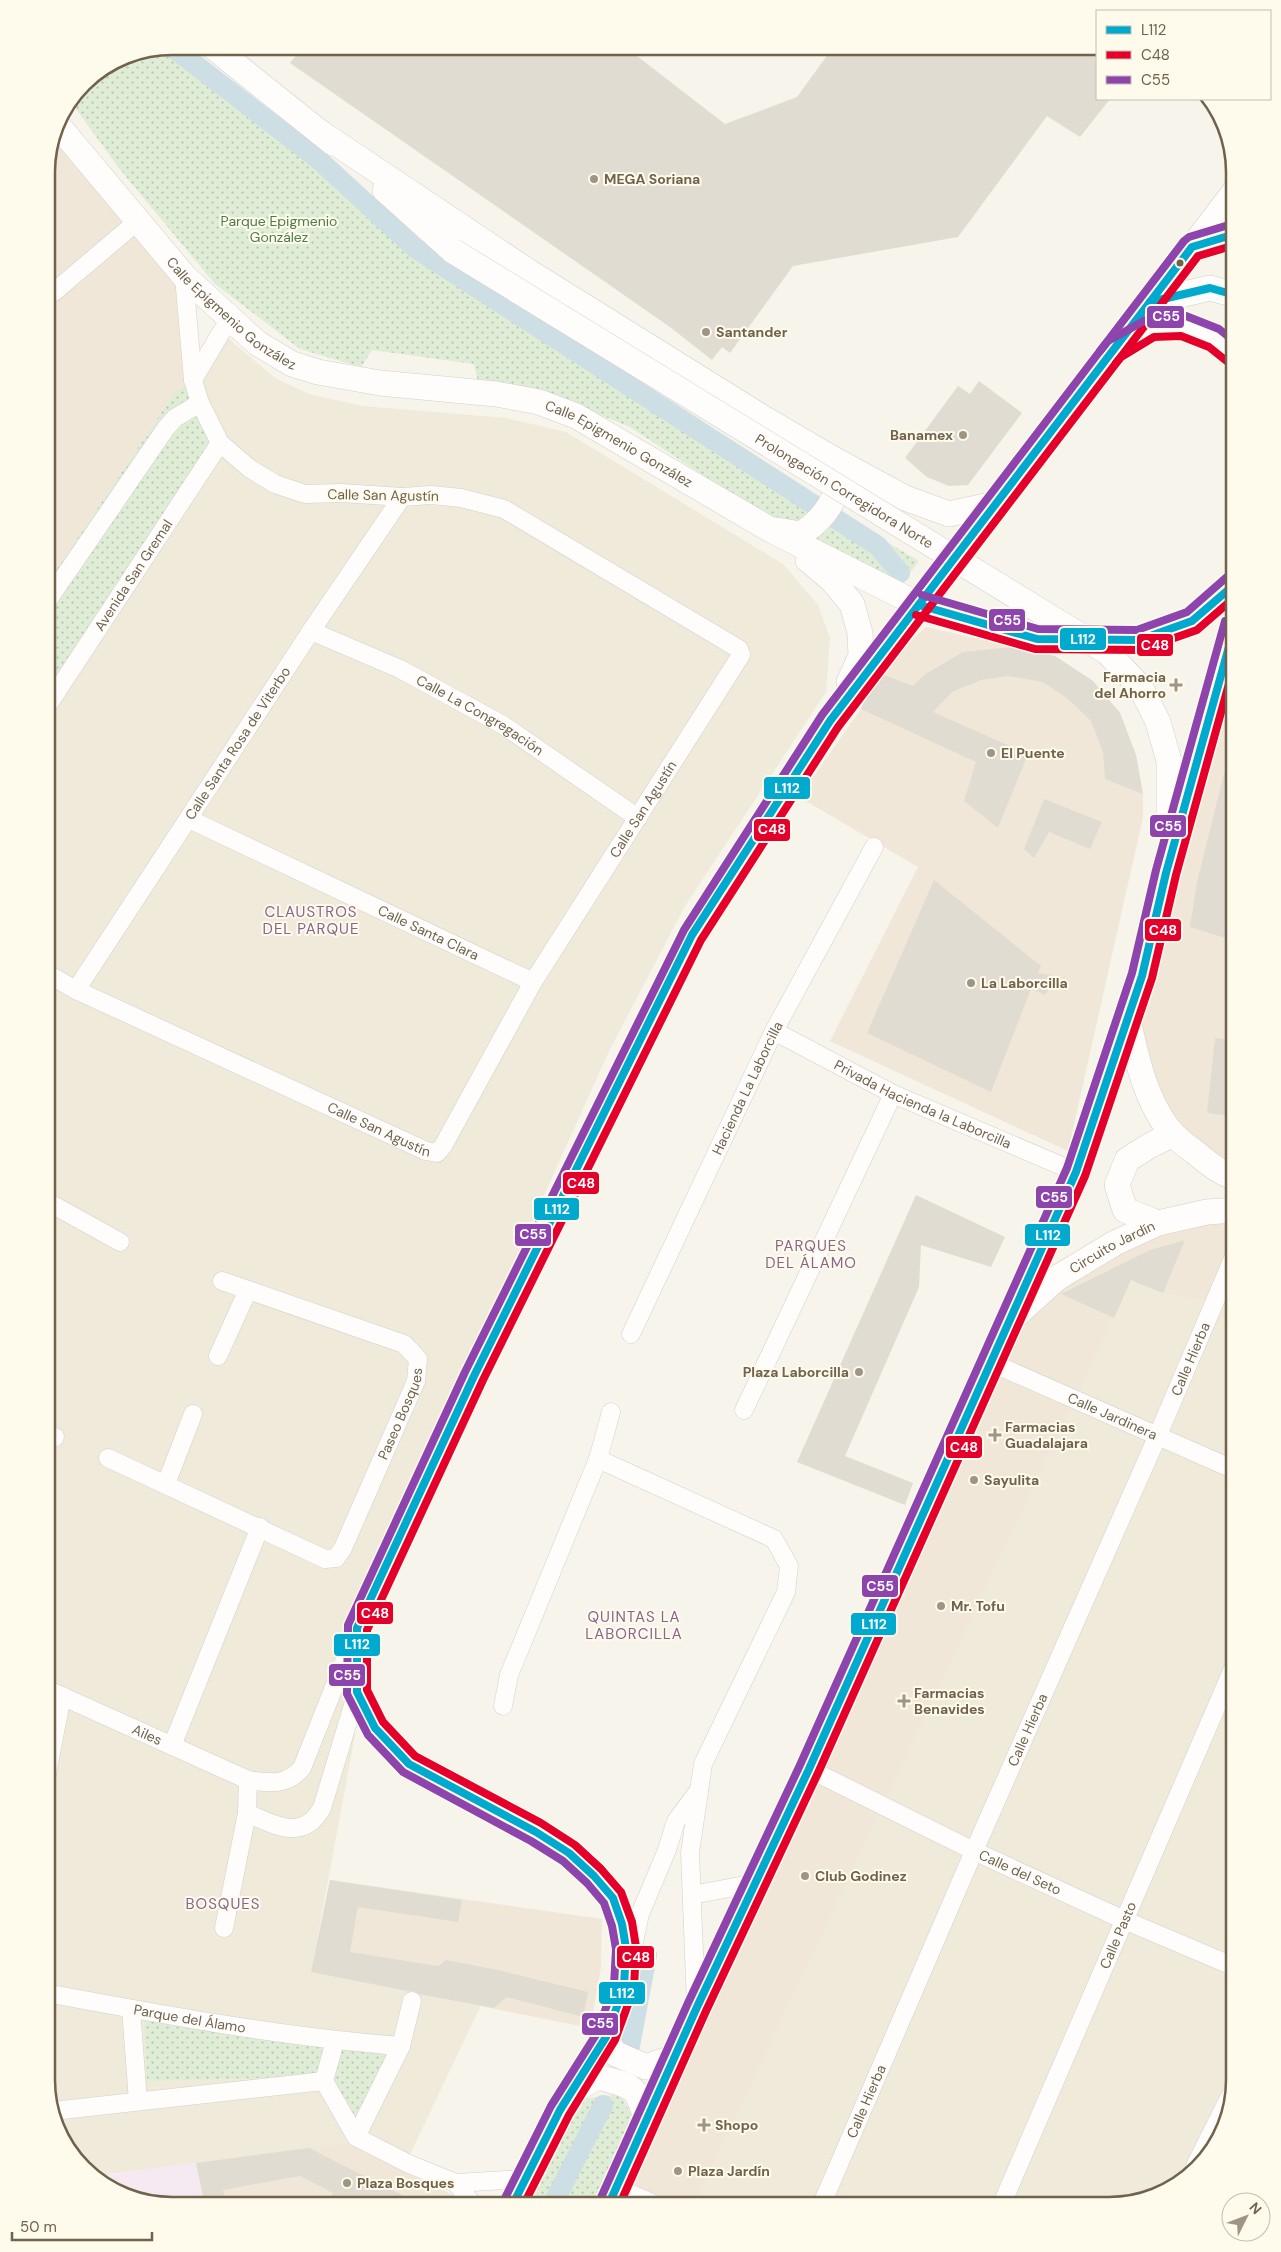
<svg xmlns="http://www.w3.org/2000/svg" width="1281" height="2252" font-family="'DM Sans',sans-serif">
<style>
.residential{fill:#efeada}
.commercial{fill:#f0e7d9}
.education{fill:#f5eaf2}
.park{fill:url(#park-dots)}
.lines{fill:none;stroke-linecap:round;stroke-linejoin:round}
.canal{stroke:#cddee5;stroke-width:20}
.building{fill:#e1dcd1}
.street-casing{stroke:#d4d0c8;stroke-width:19}
.secondary-casing{stroke:#d4d0c8;stroke-width:26}
.street{stroke:#fefdfc;stroke-width:18}
.secondary{stroke:#fefdfc;stroke-width:25}
.secondary-bridge-casing{stroke:#d4d0c8;stroke-width:26;stroke-linecap:butt}
.secondary-bridge{stroke:#fefdfc;stroke-width:25}
.bus-1-casing{stroke:#fefbec;stroke-width:11}
.bus-2-casing{stroke:#fefbec;stroke-width:11}
.bus-3-casing{stroke:#fefbec;stroke-width:11}
.bus-1{stroke:#00a9ce;stroke-width:8}
.bus-2{stroke:#e4002b;stroke-width:8}
.bus-3{stroke:#8e44ad;stroke-width:8}
.poi-dot{fill:#a09584;stroke:#fefbec;stroke-width:2}
.bus-dot{fill:#72624c;stroke:#fefbec;stroke-width:2}
.labels{text-anchor:middle;stroke-width:4;stroke-linejoin:round;paint-order:stroke}
.poi-label{font-size:14px;font-weight:bold;fill:#72624c;stroke:#fefbec;text-anchor:start}
.park-label{font-size:14px;fill:#4c7d48;stroke:#fefbec}
.street-label{font-size:14px;fill:#72624c;stroke:#fefbec}
.neighbourhood-label{font-size:15px;letter-spacing:1px;fill:#8a648e;stroke:#fefbec}
.rim{fill:none;stroke:#72624c;stroke-width:2.5}
.line-badge{stroke:#fefbec;stroke-width:2}
.badge-label{font-size:14px;text-anchor:middle;font-weight:bold;fill:#fff}
</style>
<defs>
<pattern id="park-dots" width="8" height="8" patternUnits="userSpaceOnUse" patternTransform="scale(1.25)"><rect width="8" height="8" fill="#dfedd6"/><path d="M2 2h.1M6 6h.1" fill="none" stroke="#b9c3b0" stroke-width="1.8" stroke-linecap="round"/></pattern>
</defs>
<rect width="100%" height="100%" fill="#f6f4eb"/>
<g class="residential">
<path d="M222,331L237,346L275,378L309,394L362,406L506,418L566,432L783,564L818,605L830,638L826,692L685,906L609,1051L332,1666L355,1735L311,1972L481,2005L402,2171L309,2148L95,2176L59,2135L46,2080V585Z"/>
<path d="M1131,1279L1163,1293L1235,1305V2080L1214,2150L1164,2193L1109,2206H694Z"/>
</g>
<g class="commercial">
<path d="M56,124L184,276L193,380L175,392L46,585L47,164Z"/>
<path d="M1235,624V1178L1173,1134L1135,1053L1142,976Z"/>
<path d="M926,627L1055,656L1093,681L1120,713L1136,755L1143,794V817L1068,1151L830,1041L918,867L799,797L861,709L877,672Z"/>
<path d="M1235,1210V1305L1163,1293L1131,1280L694,2206H608L1007,1322L1115,1243Z"/>
<path d="M330,1880L602,1919L601,1967L592,2018L585,2027L311,1972Z"/>
<path d="M349,2144L457,2197L465,2206H205L196,2163L309,2147Z"/>
</g>
<path class="education" d="M196,2163L205,2206L164,2205L102,2184L95,2176Z"/>
<g class="park">
<path d="M172,46H189L391,214L413,247L656,406L919,561L898,589L756,510L630,427L553,396L478,382L474,364L372,350L361,367L300,349L215,284L118,167L71,102L83,83L124,56Z"/>
<path d="M193,380L220,443L46,708V585L175,392Z"/>
<path d="M144,2016L393,2054L356,2119L328,2076L147,2081Z"/>
<path d="M620,2094L635,2121L597,2206H527L583,2099Z"/>
</g>
<g class="lines">
<g class="canal">
<path d="M171,46L318,159L415,248L878,546L900,573"/>
<path d="M630,2046L647,1955"/>
<path d="M552,2206L603,2105"/>
</g>
</g>
<g class="building">
<path d="M303,46H624L725,124L797,97L834,46L1097,47V99H1110L1080,137L1047,116L958,237L793,266L730,353L722,347L712,360L670,327L290,63Z"/>
<path d="M979,381L1022,413L968,485L949,486L927,477L905,458L958,386L970,394Z"/>
<path d="M1012,647L1055,656L1093,681L1120,713L1136,755L1143,794L1105,779L1103,752L1091,721L1068,699L1043,682L1008,676L981,680L952,692L933,712L1028,754L998,828L964,801L976,762L861,709L865,699L884,675L913,686L924,675L963,652Z"/>
<path d="M1229,753L1235,754V941L1190,927L1197,882Z"/>
<path d="M1044,799L1102,822L1090,849L1049,832L1034,858L1024,849Z"/>
<path d="M934,880L1041,966L1038,973L1058,977L1045,995L1031,989L991,1092L867,1033Z"/>
<path d="M1215,1038L1235,1040V1116L1207,1113Z"/>
<path d="M916,1195L1005,1237L991,1267L921,1245L919,1287L845,1456L913,1483L905,1505L797,1462Z"/>
<path d="M1185,1240L1163,1293L1131,1280L1114,1318L1061,1294L1150,1250Z"/>
<path d="M330,1880L462,1900L458,1922L358,1907L350,1952L438,1966L446,1960L498,1970L588,1992L583,2017L507,1997L494,2008L419,1994L414,1991H408L311,1972Z"/>
<path d="M309,2148L424,2206H328L333,2193L300,2176L223,2190L226,2206H205L196,2163Z"/>
</g>
<g class="lines">
<g class="street-casing">
<g id="street">
<path d="M46,292H54L139,220"/>
<path d="M193,380L222,331L231,320"/>
<path d="M46,603L166,428L175,418L200,403"/>
<path id="s1" d="M311,631L400,669L503,725L638,818"/>
<path id="s2" d="M46,708L220,443"/>
<path id="s3" d="M189,819L533,982"/>
<path id="s4" d="M46,973L76,990L426,1151L437,1153L443,1146L533,982L741,655L739,649L504,509L461,498L431,495L402,497L341,493L305,494L275,484L249,468L220,443L200,403L193,380L184,276"/>
<path id="s5" d="M76,990L311,631L402,497"/>
<path id="s6" d="M774,1031L893,1094L1076,1172"/>
<path d="M46,1201L120,1242"/>
<path id="s7" d="M631,1334L774,1031L874,847"/>
<path d="M218,1356L248,1290"/>
<path id="s8" d="M990,1362L1235,1470"/>
<path d="M744,1410L893,1094"/>
<path d="M46,1433L55,1437"/>
<path id="s9" d="M108,1458L325,1559L336,1558L343,1548L416,1381L418,1359L404,1344L222,1281"/>
<path d="M598,1459L774,1539L789,1566L786,1592L703,1764L690,1853L696,2004"/>
<path d="M166,1484L193,1414"/>
<path id="s10" d="M46,1689L248,1780C269,1783 287,1786 302,1768L353,1639"/>
<path d="M503,1706L509,1675L598,1459L611,1412"/>
<path d="M172,1746L260,1527"/>
<path id="s11" d="M809,1769L974,1851L1124,1920L1235,1967"/>
<path d="M46,1778L62,1696"/>
<path d="M247,1813C274,1825 303,1842 322,1808L357,1692"/>
<path d="M692,1895L756,1883"/>
<path d="M224,1928L247,1813L248,1780"/>
<path d="M629,1955L633,1946L640,1914L667,1850L676,1821L699,1790"/>
<path id="s12" d="M46,1993C164,2015 282,2037 401,2046"/>
<path d="M131,2009L138,2101"/>
<path d="M335,2041L324,2081L356,2137L409,2164L456,2183L524,2179"/>
<path d="M53,2111L324,2081"/>
<path d="M356,2137L401,2046L412,2001"/>
<path d="M1195,2166L1229,2098"/>
<path d="M456,2183L474,2206"/>
<path d="M616,2187L658,2206"/>
<path id="s13" d="M821,2206L974,1851L1158,1435L1235,1254"/>
<path id="s14" d="M1001,2206L1235,1664"/>
</g>
</g>
<g class="secondary-casing">
<g id="secondary">
<path d="M212,46L333,143"/>
<path id="s15" d="M56,123L184,276L257,343L292,364L318,372L380,383L496,394L539,402L576,416L771,530L919,605L970,621L1037,639L1139,640L1192,621L1235,584"/>
<path d="M321,133L526,270L765,419L835,460L905,498L949,514L995,504"/>
<path d="M385,190L453,251"/>
<path d="M1150,302L1210,288L1235,295"/>
<path d="M1123,344L1151,327L1183,326L1214,338L1235,355"/>
<path d="M776,530L801,534C824,519 842,496 837,467"/>
<path d="M808,560L832,580L852,604L860,633L861,656L849,682"/>
<path d="M1128,1019C1136,1057 1146,1103 1172,1133C1179,1141 1188,1147 1196,1153C1209,1164 1219,1172 1235,1178"/>
<path d="M1158,1223L1125,1210L1117,1185L1127,1160L1149,1146L1173,1134"/>
<path id="s16" d="M1015,1316L1057,1278L1115,1243L1158,1223L1207,1212L1235,1210"/>
<path d="M606,2037L614,2053L646,2067L674,2057"/>
<path d="M571,2092L598,2077C631,2086 637,2084 646,2119"/>
<path d="M512,2206L560,2110L606,2037L624,1987L626,1948L622,1924L613,1898L594,1876L569,1853L536,1832L409,1764L375,1728L357,1692V1628L474,1376L692,935L830,721L1235,191"/>
<path d="M608,2206L697,2007L809,1769L1076,1172L1142,976L1159,909L1166,873L1235,624"/>
</g>
</g>
<use href="#street" class="street"/>
<use href="#secondary" class="secondary"/>
<g class="secondary-bridge-casing">
<g id="secondary-bridge">
<path id="s17" d="M453,251L1107,652L1141,688L1158,722L1169,761V815"/>
</g>
</g>
<use href="#secondary-bridge" class="secondary-bridge"/>
<g class="bus-1-casing">
<g id="bus-1">
<path d="M1150,302L1210,288L1235,295"/>
<path d="M919,605L1037,639L1139,640L1192,621L1235,584"/>
<path d="M512,2206L560,2110L606,2037L624,1987L626,1948L622,1924L613,1898L594,1876L569,1853L536,1832L409,1764L375,1728L357,1692V1628L474,1376L692,935L830,721L1192,247L1235,234"/>
<path d="M608,2206L697,2007L809,1769L1076,1172L1142,976L1166,873L1235,625"/>
</g>
</g>
<g class="bus-2-casing">
<g id="bus-2">
<path d="M1116,363L1121,357L1154,337L1181,336L1209,347L1229,363"/>
<path d="M916,615L1035,649L1140,650L1197,630L1235,597"/>
<path d="M523,2206L569,2115L615,2040L634,1988L636,1947L632,1922L621,1892L601,1869L575,1845L541,1823L415,1756L383,1722L367,1690V1630L483,1380L701,940L838,727L1198,256L1235,245"/>
<path d="M619,2206L706,2011L818,1773L1085,1176L1152,978L1176,875L1235,662"/>
</g>
</g>
<g class="bus-3-casing">
<g id="bus-3">
<path d="M1100,351L1108,341L1151,317L1186,316L1219,329L1235,342"/>
<path d="M922,595L1038,629L1137,630L1187,612L1228,576"/>
<path d="M503,2202L551,2106L597,2033L614,1985L616,1949L612,1926L604,1903L587,1883L563,1861L531,1841L403,1772L368,1735L347,1694L348,1625L465,1372L684,930L822,715L1184,241L1189,237L1232,224"/>
<path d="M599,2202L688,2003L800,1765L1067,1168L1132,973L1156,870L1225,621"/>
</g>
</g>
<use href="#bus-1" class="bus-1"/>
<use href="#bus-2" class="bus-2"/>
<use href="#bus-3" class="bus-3"/>
</g>
<g class="poi-dot">
<circle cx="594" cy="179" r="5"/>
<circle cx="706" cy="332" r="5"/>
<circle cx="963" cy="435" r="5"/>
<path d="M1173.5 677.5h5v5h5v5h-5v5h-5v-5h-5v-5h5z"/>
<circle cx="991" cy="753" r="5"/>
<circle cx="971" cy="983" r="5"/>
<circle cx="859" cy="1372" r="5"/>
<path d="M992.5 1427.5h5v5h5v5h-5v5h-5v-5h-5v-5h5z"/>
<circle cx="974" cy="1480" r="5"/>
<circle cx="941" cy="1606" r="5"/>
<path d="M901.5 1693.5h5v5h5v5h-5v5h-5v-5h-5v-5h5z"/>
<circle cx="805" cy="1876" r="5"/>
<path d="M701.5 2117.5h5v5h5v5h-5v5h-5v-5h-5v-5h5z"/>
<circle cx="678" cy="2171" r="5"/>
<circle cx="347" cy="2183" r="5"/>
</g>
<circle class="bus-dot" cx="1180" cy="263" r="4.5"/>
<g class="labels">
<g class="poi-label">
<text x="604" y="184">MEGA Soriana</text>
<text x="716" y="337">Santander</text>
<text x="953" y="440" text-anchor="end">Banamex</text>
<text x="1166" y="682" text-anchor="end">Farmacia<tspan x="1166" dy="16">del Ahorro</tspan></text>
<text x="1001" y="758">El Puente</text>
<text x="981" y="988">La Laborcilla</text>
<text x="849" y="1377" text-anchor="end">Plaza Laborcilla</text>
<text x="1005" y="1432">Farmacias<tspan x="1005" dy="16">Guadalajara</tspan></text>
<text x="984" y="1485">Sayulita</text>
<text x="951" y="1611">Mr. Tofu</text>
<text x="914" y="1698">Farmacias<tspan x="914" dy="16">Benavides</tspan></text>
<text x="815" y="1881">Club Godinez</text>
<text x="715" y="2130">Shopo</text>
<text x="688" y="2176">Plaza Jardín</text>
<text x="357" y="2188">Plaza Bosques</text>
</g>
<g class="park-label">
<text x="279" y="226">Parque Epigmenio<tspan x="279" dy="16">González</tspan></text>
</g>
<g class="street-label">
<text dy="5" stroke="none"><textPath href="#s15" startOffset="260">Calle Epigmenio González</textPath></text>
<text dy="5" stroke="none"><textPath href="#s15" startOffset="680">Calle Epigmenio González</textPath></text>
<text dy="5" stroke="none"><textPath href="#s17" startOffset="459">Prolongación Corregidora Norte</textPath></text>
<text transform="translate(383 495) rotate(1)" y="5">Calle San Agustín</text>
<text dy="5" stroke="none"><textPath href="#s2" startOffset="159">Avenida San Gremal</textPath></text>
<text dy="5" stroke="none"><textPath href="#s1" startOffset="189">Calle La Congregación</textPath></text>
<text dy="5" stroke="none"><textPath href="#s5" startOffset="295">Calle Santa Rosa de Viterbo</textPath></text>
<text dy="5" stroke="none"><textPath href="#s4" startOffset="832">Calle San Agustín</textPath></text>
<text dy="5" stroke="none"><textPath href="#s3" startOffset="265">Calle Santa Clara</textPath></text>
<text dy="5" stroke="none"><textPath href="#s7" startOffset="272">Hacienda La Laborcilla</textPath></text>
<text dy="5" stroke="none"><textPath href="#s6" startOffset="166">Privada Hacienda la Laborcilla</textPath></text>
<text dy="5" stroke="none"><textPath href="#s4" startOffset="368">Calle San Agustín</textPath></text>
<text dy="5" stroke="none"><textPath href="#s16" startOffset="120">Circuito Jardín</textPath></text>
<text dy="5" stroke="none"><textPath href="#s13" startOffset="924">Calle Hierba</textPath></text>
<text dy="5" stroke="none"><textPath href="#s9" startOffset="409">Paseo Bosques</textPath></text>
<text dy="5" stroke="none"><textPath href="#s8" startOffset="134">Calle Jardinera</textPath></text>
<text dy="5" stroke="none"><textPath href="#s13" startOffset="519">Calle Hierba</textPath></text>
<text dy="5" stroke="none"><textPath href="#s10" startOffset="111">Ailes</textPath></text>
<text dy="5" stroke="none"><textPath href="#s11" startOffset="235">Calle del Seto</textPath></text>
<text dy="5" stroke="none"><textPath href="#s14" startOffset="295">Calle Pasto</textPath></text>
<text dy="5" stroke="none"><textPath href="#s12" startOffset="146">Parque del Álamo</textPath></text>
<text dy="5" stroke="none"><textPath href="#s13" startOffset="114">Calle Hierba</textPath></text>
</g>
<g class="neighbourhood-label">
<text x="311" y="917">CLAUSTROS<tspan x="311" dy="17">DEL PARQUE</tspan></text>
<text x="811" y="1251">PARQUES<tspan x="811" dy="17">DEL ÁLAMO</tspan></text>
<text x="634" y="1622">QUINTAS LA<tspan x="634" dy="17">LABORCILLA</tspan></text>
<text x="223" y="1909">BOSQUES</text>
</g>
</g>
<path d="M0 0H1281V2252H0ZM172 55H1109A117 117 0 0 1 1226 172V2080A117 117 0 0 1 1109 2197H172A117 117 0 0 1 55 2080V172A117 117 0 0 1 172 55Z" fill="#fefbec" fill-rule="evenodd"/>
<path class="rim" d="M172 55H1109A117 117 0 0 1 1226 172V2080A117 117 0 0 1 1109 2197H172A117 117 0 0 1 55 2080V172A117 117 0 0 1 172 55Z"/>
<g class="line-badge">
<rect x="1146" y="305" width="39" height="24" rx="5" fill="#8e44ad"/>
<rect x="988" y="608" width="38" height="24" rx="5" fill="#8e44ad"/>
<rect x="1059" y="627" width="48" height="24" rx="5" fill="#00a9ce"/>
<rect x="1136" y="633" width="38" height="24" rx="5" fill="#e4002b"/>
<rect x="763" y="776" width="48" height="24" rx="5" fill="#00a9ce"/>
<rect x="1149" y="814" width="38" height="24" rx="5" fill="#8e44ad"/>
<rect x="753" y="818" width="38" height="24" rx="5" fill="#e4002b"/>
<rect x="1144" y="918" width="38" height="24" rx="5" fill="#e4002b"/>
<rect x="562" y="1171" width="38" height="24" rx="5" fill="#e4002b"/>
<rect x="1035" y="1185" width="38" height="24" rx="5" fill="#8e44ad"/>
<rect x="533" y="1197" width="47" height="24" rx="5" fill="#00a9ce"/>
<rect x="514" y="1223" width="38" height="24" rx="5" fill="#8e44ad"/>
<rect x="1024" y="1223" width="47" height="24" rx="5" fill="#00a9ce"/>
<rect x="945" y="1435" width="38" height="24" rx="5" fill="#e4002b"/>
<rect x="861" y="1574" width="38" height="24" rx="5" fill="#8e44ad"/>
<rect x="356" y="1601" width="38" height="24" rx="5" fill="#e4002b"/>
<rect x="850" y="1612" width="47" height="24" rx="5" fill="#00a9ce"/>
<rect x="333" y="1633" width="48" height="24" rx="5" fill="#00a9ce"/>
<rect x="328" y="1663" width="38" height="24" rx="5" fill="#8e44ad"/>
<rect x="616" y="1945" width="39" height="24" rx="5" fill="#e4002b"/>
<rect x="598" y="1981" width="48" height="24" rx="5" fill="#00a9ce"/>
<rect x="581" y="2012" width="38" height="24" rx="5" fill="#8e44ad"/>
</g>
<g class="badge-label">
<text x="1166" y="321">C55</text>
<text x="1007" y="625">C55</text>
<text x="1083" y="644">L112</text>
<text x="1155" y="650">C48</text>
<text x="787" y="793">L112</text>
<text x="1168" y="831">C55</text>
<text x="772" y="834">C48</text>
<text x="1163" y="935">C48</text>
<text x="581" y="1188">C48</text>
<text x="1054" y="1202">C55</text>
<text x="557" y="1214">L112</text>
<text x="533" y="1239">C55</text>
<text x="1048" y="1240">L112</text>
<text x="964" y="1452">C48</text>
<text x="880" y="1591">C55</text>
<text x="375" y="1618">C48</text>
<text x="874" y="1629">L112</text>
<text x="357" y="1649">L112</text>
<text x="347" y="1680">C55</text>
<text x="636" y="1962">C48</text>
<text x="622" y="1998">L112</text>
<text x="600" y="2028">C55</text>
</g>
<rect x="1096" y="10" width="175" height="90" fill="#fefbec" stroke="#c6beac"/>
<rect x="1106" y="26" width="25" height="8" fill="#00a9ce" stroke="#c6beac"/>
<text x="1141" y="35" font-size="15" fill="#72624c">L112</text>
<rect x="1106" y="51" width="25" height="8" fill="#e4002b" stroke="#c6beac"/>
<text x="1141" y="60" font-size="15" fill="#72624c">C48</text>
<rect x="1106" y="76" width="25" height="8" fill="#8e44ad" stroke="#c6beac"/>
<text x="1141" y="85" font-size="15" fill="#72624c">C55</text>
<g transform="translate(1246 2217) rotate(48)"><circle r="24" fill="#fefbec" stroke="#c6beac"/>
<path d="M0-4L9 19L0 12L-9 19Z" fill="#a09584"/>
<text y="-8" font-size="14" font-weight="bold" text-anchor="middle" fill="#72624c">N</text>
</g>
<path d="M12 2232v8h140v-8" fill="none" stroke="#72624c" stroke-width="2.5"/>
<text x="20" y="2232" font-size="15" fill="#72624c" stroke="#fefbec" stroke-width="4" paint-order="stroke">50 m</text>
</svg>
